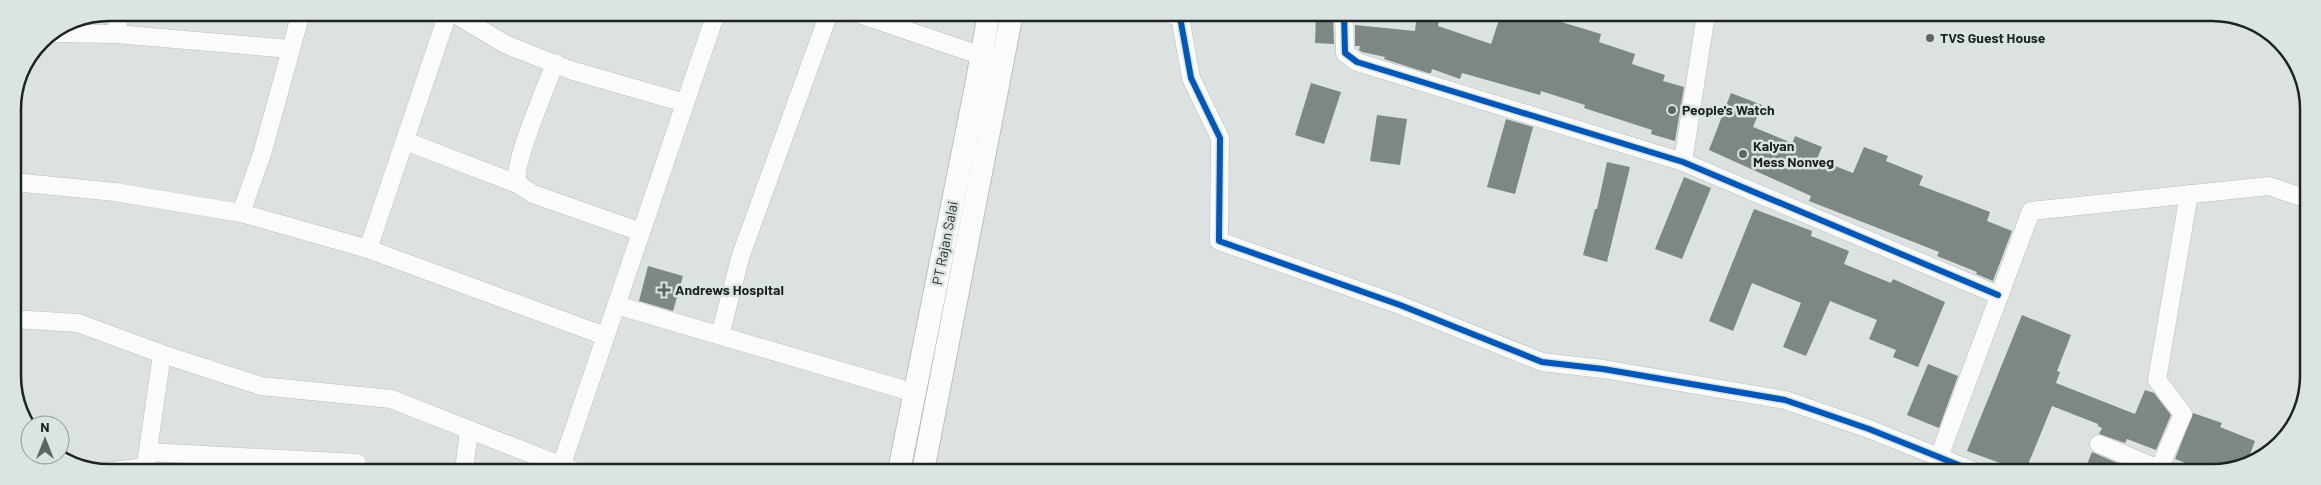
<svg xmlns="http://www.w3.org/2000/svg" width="2321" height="485" font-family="Barlow,sans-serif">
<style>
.building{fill:#7d8783}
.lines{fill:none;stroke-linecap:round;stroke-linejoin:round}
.minor-casing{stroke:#b9bebd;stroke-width:19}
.major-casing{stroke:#b9bebd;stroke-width:24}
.minor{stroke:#fafbfa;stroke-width:18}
.major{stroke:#fafbfa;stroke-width:22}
.cycleway-casing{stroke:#dae4e3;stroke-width:9}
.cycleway{stroke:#0057b8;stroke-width:6}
.poi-dot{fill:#606564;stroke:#dae4e3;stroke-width:2}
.labels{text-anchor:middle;stroke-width:5;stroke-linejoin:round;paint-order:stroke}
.poi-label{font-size:14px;font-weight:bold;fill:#1e2221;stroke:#dae4e3;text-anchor:start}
.street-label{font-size:14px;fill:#1e2221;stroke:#dae4e3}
.rim{fill:none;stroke:#1e2221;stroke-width:2.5}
</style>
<rect width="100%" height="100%" fill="#dce2e1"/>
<g class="building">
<path d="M1316,14H1333L1334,44L1315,43Z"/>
<path d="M1417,14L1440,16L1438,26L1491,44L1501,14H1515L1533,20L1535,14L1601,34L1599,42L1635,54L1632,64L1665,75L1663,81L1684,87L1675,141L1651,134L1652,130L1584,108L1585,105L1541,91L1540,95L1462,73L1460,79L1432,69L1431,73H1428L1384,59L1385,57L1362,52L1359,50L1360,46H1355V25L1415,31Z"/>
<path d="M1311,83L1341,92L1324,144L1295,135Z"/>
<path d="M1731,93L1762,105L1753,127L1792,143L1795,136L1822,147L1817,159L1853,173L1864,147L1888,156L1886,161L1923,176L1919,185L1990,212L1987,221L2012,231L1993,281L1976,274L1977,272L1937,256L1939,252L1809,201L1811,196L1709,150Z"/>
<path d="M1377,115L1407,119L1400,165L1370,161Z"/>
<path d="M1506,119L1533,127L1515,194L1487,187Z"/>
<path d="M1607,162L1630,167L1607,262L1583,255L1595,209H1597Z"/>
<path d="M1684,177L1711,188L1682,259L1655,249Z"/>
<path d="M1754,209L1812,231L1811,236L1849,251L1844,264L1891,283L1893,279L1945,302L1918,367L1893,357L1896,350L1869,339L1877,320L1830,301L1806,356L1783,347L1801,303L1752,283L1733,331L1709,321Z"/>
<path d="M648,266L683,276L673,311L639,301Z"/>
<path d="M2022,315L2071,335L2057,371L2060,372L2056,383L2135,414L2145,390L2154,393L2171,415L2156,450L2127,439L2125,443L2099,434L2102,428L2098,426V424L2052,406L2025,472L1967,451Z"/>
<path d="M1928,364L1958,376L1939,428L1907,415Z"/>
<path d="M2193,413L2222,423L2220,427L2255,441L2248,460L2217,472H2201L2202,469L2175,459Z"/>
<path d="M2092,452L2117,463L2113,472H2084Z"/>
</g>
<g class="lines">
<g class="minor-casing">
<g id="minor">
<path d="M453,13L505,44L570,70L685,103"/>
<path d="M856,13L994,60"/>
<path d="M1165,13L1180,17L1191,78L1220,138L1219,241L1400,305L1542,362L1603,369L1785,400L1869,429L1976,472"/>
<path d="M1344,14L1345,53L1357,62L1683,162L1998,295"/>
<path d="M53,33L116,34L290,49"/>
<path d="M116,34L120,13"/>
<path d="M555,63C547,85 515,158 517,178C518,186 526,189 533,194L641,232"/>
<path d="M405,141L520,185"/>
<path d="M1683,162L1706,14"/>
<path d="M13,182L115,192L241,213L368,249L605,336"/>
<path d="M241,213L262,154L301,13"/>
<path d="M368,249L448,13"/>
<path d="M616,305L915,393"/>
<path d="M14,319L78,323L162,354L261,386L391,399L575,471"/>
<path d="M720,335L741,255L829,13"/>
<path d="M2099,444L2159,469"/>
<path d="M148,452L357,463"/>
<path d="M1939,457L2031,211L2269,186L2307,199"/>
<path d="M112,471L145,467"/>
<path d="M145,471L162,354"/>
<path d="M464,471L469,430"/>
<path d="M557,471L561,467L716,13"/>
<path d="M2167,472L2159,469L2183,414L2157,380L2189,194"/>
</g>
</g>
<g class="major-casing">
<g id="major">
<path d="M899,471L977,81L989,13"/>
<path d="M923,471L1012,13"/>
</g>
</g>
<use href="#minor" class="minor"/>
<use href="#major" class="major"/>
<g class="cycleway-casing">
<g id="cycleway">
<path d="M1165,13L1180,17L1191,78L1220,138L1219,241L1400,305L1542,362L1603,369L1785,400L1869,429L1976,472"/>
<path d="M1344,14L1345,53L1357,62L1683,162L1998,295"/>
</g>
</g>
<use href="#cycleway" class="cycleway"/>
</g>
<g class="poi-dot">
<circle cx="1930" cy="38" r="5"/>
<circle cx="1672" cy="110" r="5"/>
<circle cx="1743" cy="154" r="5"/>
<path d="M661.5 282.5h5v5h5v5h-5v5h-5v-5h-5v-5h5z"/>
</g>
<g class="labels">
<g class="poi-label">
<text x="1940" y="43">TVS Guest House</text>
<text x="1682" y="115">People's Watch</text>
<text x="1753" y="151">Kalyan<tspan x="1753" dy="16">Mess Nonveg</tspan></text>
<text x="675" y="295">Andrews Hospital</text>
</g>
<g class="street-label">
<text transform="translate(945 243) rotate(-79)" y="5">PT Rajan Salai</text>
</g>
</g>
<path d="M0 0H2321V485H0ZM109 21H2212A88 88 0 0 1 2300 109V376A88 88 0 0 1 2212 464H109A88 88 0 0 1 21 376V109A88 88 0 0 1 109 21Z" fill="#dae4e3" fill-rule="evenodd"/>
<path class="rim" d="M109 21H2212A88 88 0 0 1 2300 109V376A88 88 0 0 1 2212 464H109A88 88 0 0 1 21 376V109A88 88 0 0 1 109 21Z"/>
<g transform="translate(45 440)"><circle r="24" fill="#dae4e3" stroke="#8f9695"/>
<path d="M0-4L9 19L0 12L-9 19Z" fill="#606564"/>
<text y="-8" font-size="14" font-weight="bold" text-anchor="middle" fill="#1e2221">N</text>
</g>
</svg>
